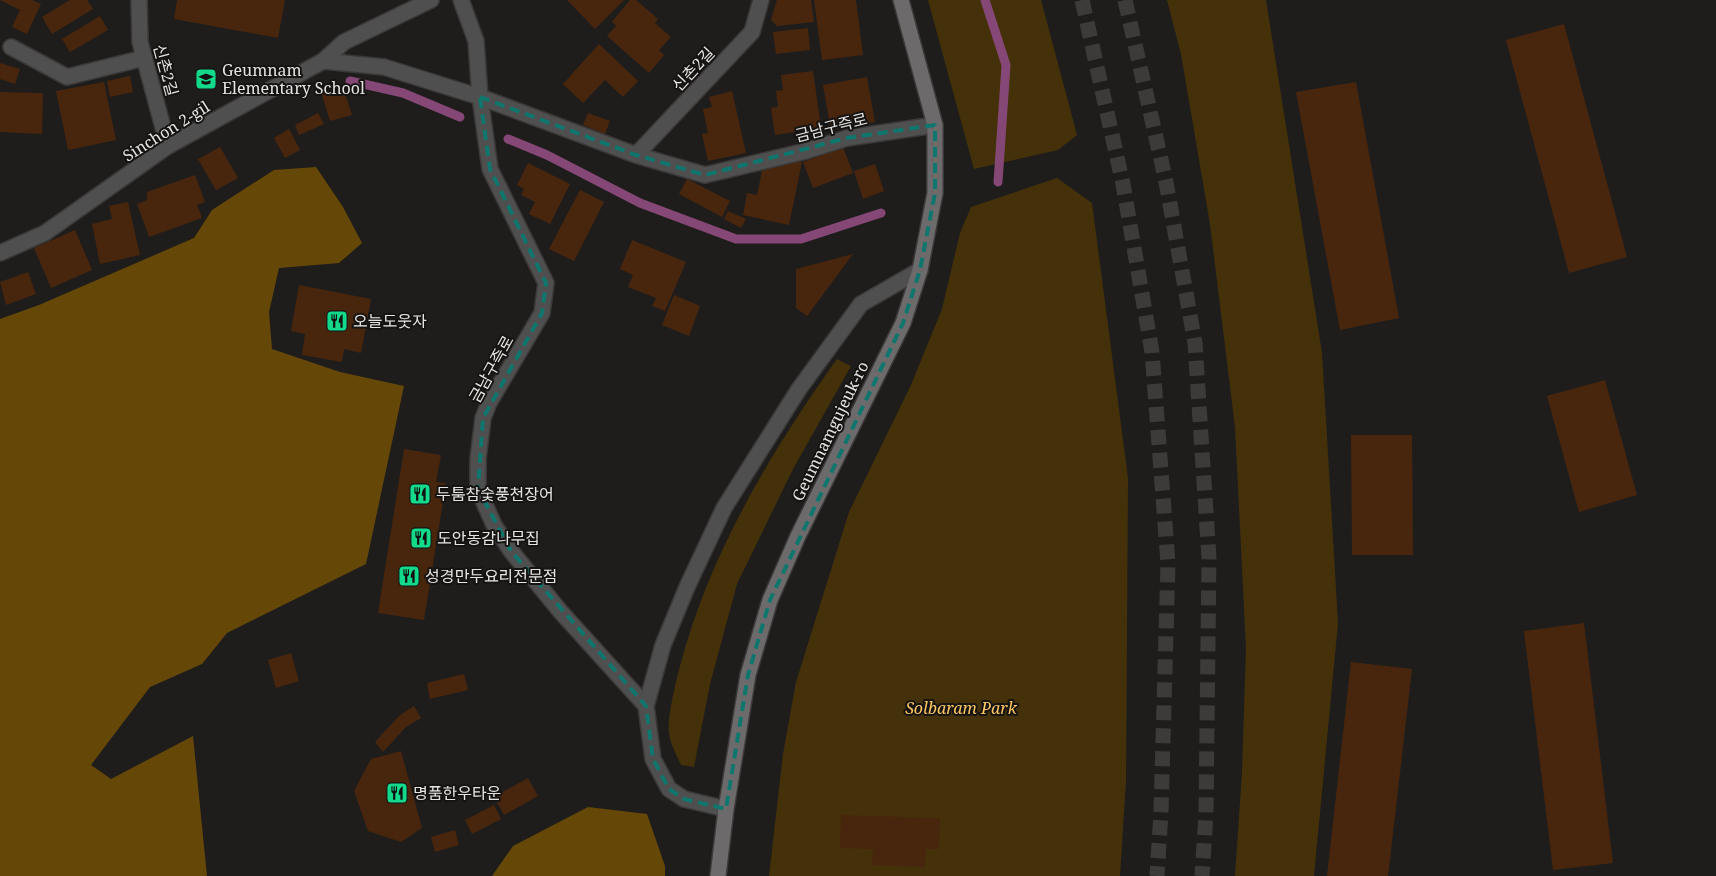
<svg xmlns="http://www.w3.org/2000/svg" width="1716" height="876" font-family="'Noto Serif','Noto Sans KR',serif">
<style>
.green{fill:#453109}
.forest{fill:#654807}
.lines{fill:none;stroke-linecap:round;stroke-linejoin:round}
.stream{stroke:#854876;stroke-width:9}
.building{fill:#48260d}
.trunk-tunnel{stroke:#3d3b3a;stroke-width:15;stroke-dasharray:15 8;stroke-linecap:butt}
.service-casing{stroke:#3b3938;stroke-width:18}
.minor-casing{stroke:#3b3938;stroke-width:18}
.secondary-casing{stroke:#3b3938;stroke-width:18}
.service{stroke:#504f4f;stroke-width:15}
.minor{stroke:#504f4f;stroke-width:15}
.secondary{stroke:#6d6a6b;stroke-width:15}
.marked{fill:none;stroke:#0f766e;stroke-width:4;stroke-dasharray:10 6;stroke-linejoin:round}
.labels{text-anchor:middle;stroke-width:4;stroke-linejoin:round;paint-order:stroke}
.street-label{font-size:16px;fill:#e6e4e3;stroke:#161413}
.poi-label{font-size:16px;fill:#e6e4e3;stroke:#161413;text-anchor:start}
.park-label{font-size:16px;font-style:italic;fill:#fec760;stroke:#161413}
</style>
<rect width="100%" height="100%" fill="#1f1d1c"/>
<g class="green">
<path d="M928,0H1041L1077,135L1058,150L974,169Z"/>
<path d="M1167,0H1266L1322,353L1338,623L1314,876H1235L1242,773L1246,648L1235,427L1210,224L1181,54Z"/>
<path d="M1057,178L1092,203L1128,478L1126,780L1120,876H769L783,754L796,682L849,512L911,385L942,309L960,233L971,207Z"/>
<path d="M837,359L851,366L793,469L737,584L710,684L694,767L681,765C677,756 670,743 669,733C667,717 676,682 680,666C710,553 770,453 837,359Z"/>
</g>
<g class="forest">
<path d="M316,167L343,207L362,243L339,263L279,268L269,312L272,349L340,372L404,386L366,564L227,633L202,664L150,687L91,765L111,779L193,736L207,876H0V319L39,305L194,238L212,210L274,170Z"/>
<path d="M588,807L647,814L665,866V876H492L513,846Z"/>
</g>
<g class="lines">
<g class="stream">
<path d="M985,0L1006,65L998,182"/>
<path d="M350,81L403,93L460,117"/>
<path d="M508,139L547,155L640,203L736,239H801L881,213"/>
</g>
</g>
<g class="building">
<path d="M0,0H32L41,4L27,34L12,27L20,10Z"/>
<path d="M70,0H87L93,9L52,34L42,17Z"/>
<path d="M177,0H285L278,38L174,19Z"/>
<path d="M567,0H624L595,29Z"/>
<path d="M630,0H636L658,19L655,23L671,37L659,50L664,55L649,73L607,36L616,26L612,22Z"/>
<path d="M777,0H811L814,22L777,26L771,20Z"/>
<path d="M814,0H856L863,55L822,60Z"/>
<path d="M100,16L108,30L70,52L62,39Z"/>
<path d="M1564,24L1627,257L1569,273L1506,40Z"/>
<path d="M808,28L810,50L776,54L773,32Z"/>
<path d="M599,44L638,81L623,97L605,80L583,103L563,84Z"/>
<path d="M0,63L20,69L15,84L0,79Z"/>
<path d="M813,71L821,128L775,135L771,108L778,107L776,91L783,90L781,75Z"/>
<path d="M130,76L133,92L110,97L107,81Z"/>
<path d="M867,77L875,122L831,130L823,85Z"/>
<path d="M104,82L116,140L68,150L56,91Z"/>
<path d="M1356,82L1399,318L1340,330L1296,92Z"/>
<path d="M343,88L352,115L330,121L322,95Z"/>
<path d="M732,91L746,153L708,161L702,134L708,133L703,109L712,107L709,97Z"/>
<path d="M0,92L43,93L42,134L0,132Z"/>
<path d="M318,113L324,124L299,135L295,125Z"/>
<path d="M588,113L610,121L605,134L583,125Z"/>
<path d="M289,129L300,150L285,158L274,138Z"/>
<path d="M220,147L238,178L216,190L198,159Z"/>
<path d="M843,147L853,173L813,188L803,162Z"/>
<path d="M792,160L802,162L789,225L743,215L747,193L757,195L763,166Z"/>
<path d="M528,163L570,184L550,224L529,214L535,202L521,195L524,189L517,185Z"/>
<path d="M875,164L884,191L863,199L854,171Z"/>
<path d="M195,175L205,202L197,205L202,218L149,237L137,204L147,200V192Z"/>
<path d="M687,179L730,201L722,217L679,194Z"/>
<path d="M580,190L604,202L574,261L549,249Z"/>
<path d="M128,202L140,255L100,264L92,224L112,219L109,206Z"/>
<path d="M728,211L746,219L741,228L724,219Z"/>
<path d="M75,230L92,270L51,288L34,248Z"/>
<path d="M632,240L686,262L665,311L652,306L656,298L628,287L633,275L620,269Z"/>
<path d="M853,254L807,316L796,308V269Z"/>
<path d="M28,272L36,294L6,305L0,282Z"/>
<path d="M299,285L371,299L361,353L344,349L342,362L302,355L305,334L291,331Z"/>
<path d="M674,295L700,306L689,336L662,325Z"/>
<path d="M1605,380L1637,495L1579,512L1547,396Z"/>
<path d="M1351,435H1412L1413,555H1352Z"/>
<path d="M404,449L441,455L436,482L446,483L424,620L378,613Z"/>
<path d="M1584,623L1613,863L1553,870L1524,631Z"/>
<path d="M291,653L299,681L276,688L268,660Z"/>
<path d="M1351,662L1412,669L1388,876H1327Z"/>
<path d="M464,674L468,690L430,699L427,683Z"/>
<path d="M414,706L421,718L406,727L383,752L375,742L399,716Z"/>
<path d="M401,751L422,828L401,842L368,831L354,791L371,759Z"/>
<path d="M528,778L538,796L504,815L494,797Z"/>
<path d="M494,805L501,819L472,834L465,820Z"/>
<path d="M841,815L940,818L939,849H926L925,867L872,865L873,849L840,848Z"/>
<path d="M455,830L459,845L435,852L431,837Z"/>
</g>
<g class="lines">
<g class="trunk-tunnel">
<path d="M1082,0L1123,184L1152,352L1168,563L1161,812L1157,876"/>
<path d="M1125,0L1166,182L1195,343L1209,558L1206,814L1202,876"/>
</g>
<g class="service-casing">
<path id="service" d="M11,47L67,77L144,58"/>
</g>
<g class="minor-casing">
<g id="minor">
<path d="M139,0L140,42L168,146"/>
<path d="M461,0L476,41L480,97L490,169L546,283L542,313L489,403L483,418L478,459V489L494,525L511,551L560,611L646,706L653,759L669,789L684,799L726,809"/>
<path d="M323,61L384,67L480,97L636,155L705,175L806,151L847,138L935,125"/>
<path d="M636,155L752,32L761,0"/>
<path d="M0,253L45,233L168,146L323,61L344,42L431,0"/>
<path d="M646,706L663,645L687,587L724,508L799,389L861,304L920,270"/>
</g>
</g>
<g class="secondary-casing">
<path id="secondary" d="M718,876L726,809L748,675L770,600L798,536L903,323L920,270L935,193V125L901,0"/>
</g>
<use href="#service" class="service"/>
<use href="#minor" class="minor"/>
<use href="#secondary" class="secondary"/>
</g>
<path class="marked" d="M480,97L636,155L705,175L847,138L935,125V193L920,270L903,323L770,600L748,675L726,809L684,799L669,789L653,759L646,706L511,551L478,489L483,418L542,313L546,283L490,169Z"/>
<defs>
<g id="school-square" transform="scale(1.125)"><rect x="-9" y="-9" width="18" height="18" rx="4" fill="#13d98a" stroke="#161413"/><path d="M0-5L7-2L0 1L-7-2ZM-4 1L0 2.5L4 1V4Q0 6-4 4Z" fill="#111"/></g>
<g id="restaurant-square" transform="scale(1.125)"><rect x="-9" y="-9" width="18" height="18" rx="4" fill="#13d98a" stroke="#161413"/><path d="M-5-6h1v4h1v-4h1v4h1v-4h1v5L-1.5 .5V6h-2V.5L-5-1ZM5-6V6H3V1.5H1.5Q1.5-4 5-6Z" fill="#111"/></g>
</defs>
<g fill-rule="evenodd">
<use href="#school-square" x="206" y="79"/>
<use href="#restaurant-square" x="337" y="321"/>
<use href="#restaurant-square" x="420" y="494"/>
<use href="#restaurant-square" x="421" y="538"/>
<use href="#restaurant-square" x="409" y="576"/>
<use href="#restaurant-square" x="397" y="793"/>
</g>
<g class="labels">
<g class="street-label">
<text transform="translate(693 69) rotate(-47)" y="6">신촌2길</text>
<text transform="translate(166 70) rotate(75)" y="6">신촌2길</text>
<text transform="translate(831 127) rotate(-14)" y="6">금남구즉로</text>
<text transform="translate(166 131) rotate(-32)" y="6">Sinchon 2-gil</text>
<text transform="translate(491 369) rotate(-61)" y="6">금남구즉로</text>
<text transform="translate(830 431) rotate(-64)" y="6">Geumnamgujeuk-ro</text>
</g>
<g class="poi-label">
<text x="222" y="76">Geumnam<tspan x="222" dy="18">Elementary School</tspan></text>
<text x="353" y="327">오늘도웃자</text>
<text x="436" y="500">두툼참숯풍천장어</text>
<text x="437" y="544">도안동감나무집</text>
<text x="425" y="582">성경만두요리전문점</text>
<text x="413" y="799">명품한우타운</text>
</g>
<g class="park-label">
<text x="961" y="714">Solbaram Park</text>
</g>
</g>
</svg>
